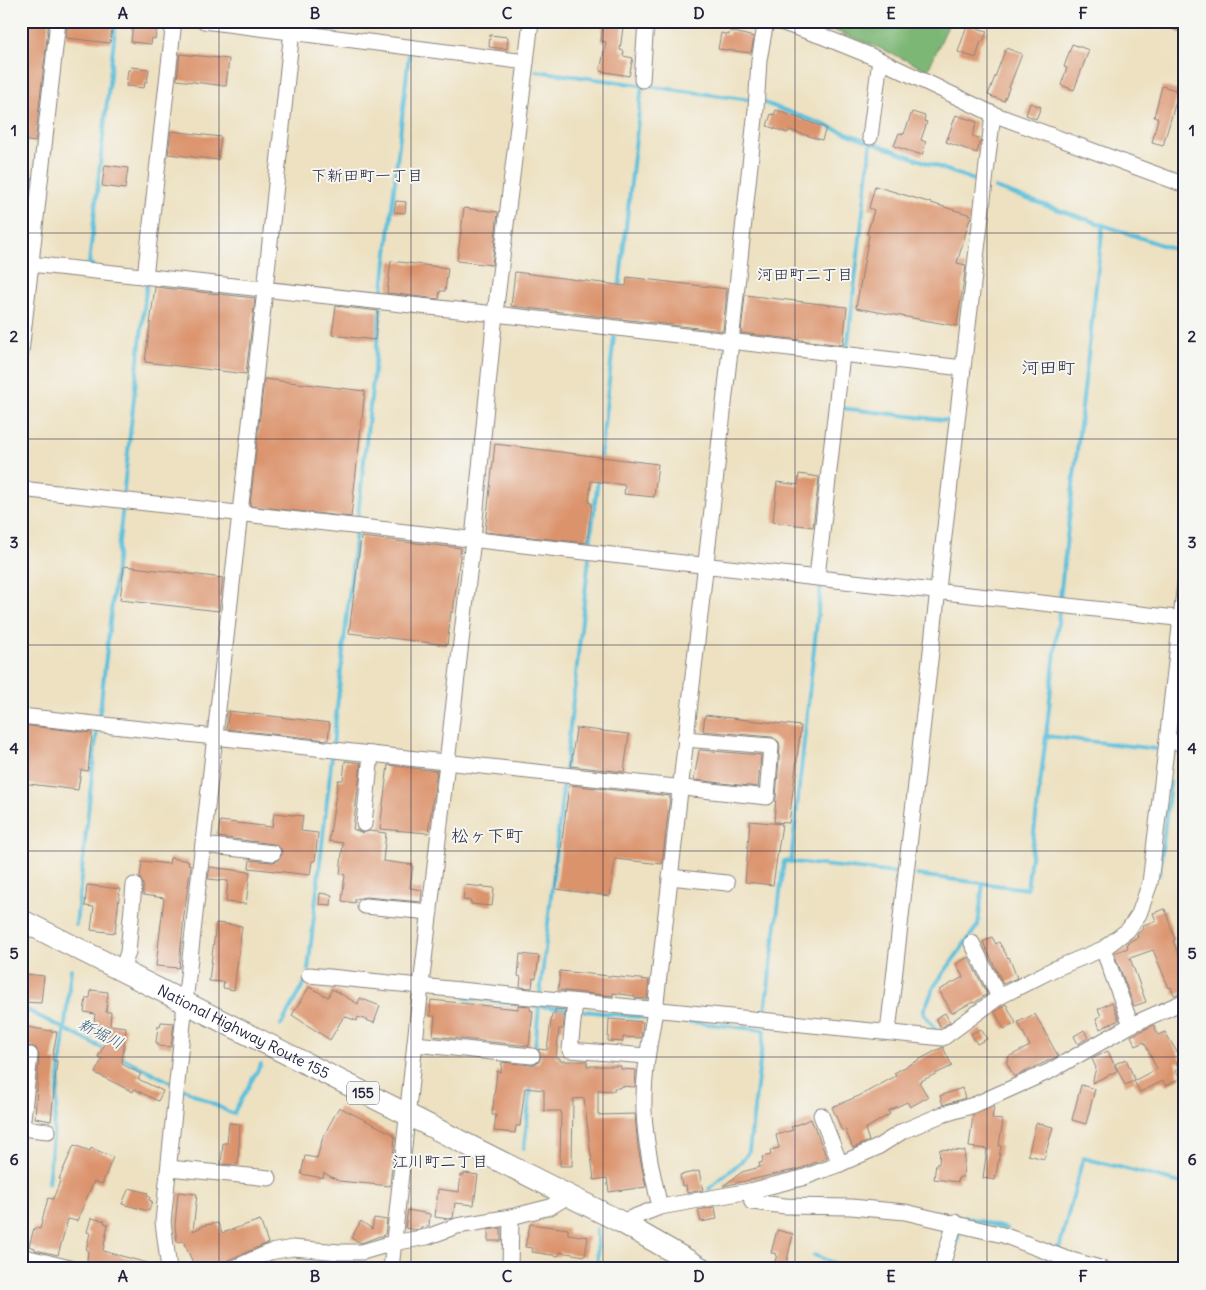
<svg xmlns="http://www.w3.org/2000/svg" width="1206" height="1290" font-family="Delius,'Klee One',sans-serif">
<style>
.forest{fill:#7db776;stroke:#506c58}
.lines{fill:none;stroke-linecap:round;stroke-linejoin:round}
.stream{stroke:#5dc0db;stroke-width:4}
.building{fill:#db936c}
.minor-casing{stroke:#88827e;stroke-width:17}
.highway-casing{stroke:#88827e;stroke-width:23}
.minor{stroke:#fff;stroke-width:15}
.highway{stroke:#fff;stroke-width:21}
.grid{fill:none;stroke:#22223b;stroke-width:1;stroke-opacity:0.55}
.labels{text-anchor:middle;stroke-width:4;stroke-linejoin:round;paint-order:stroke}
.shield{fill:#f6f6f2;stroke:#626272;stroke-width:1}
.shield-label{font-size:14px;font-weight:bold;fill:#22223b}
.street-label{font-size:15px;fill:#22223b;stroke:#f6f6f2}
.neighbourhood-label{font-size:16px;fill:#22223b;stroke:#f6f6f2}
.water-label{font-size:16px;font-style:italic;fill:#375973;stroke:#f6f6f2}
.quarter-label{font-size:18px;fill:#22223b;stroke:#f6f6f2}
.neatline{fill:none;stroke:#22223b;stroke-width:2}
.grid-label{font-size:16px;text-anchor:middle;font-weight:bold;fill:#22223b}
</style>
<rect width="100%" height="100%" fill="#f6f6f2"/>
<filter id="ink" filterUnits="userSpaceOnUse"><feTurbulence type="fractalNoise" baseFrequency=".02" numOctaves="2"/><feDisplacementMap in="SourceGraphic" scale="10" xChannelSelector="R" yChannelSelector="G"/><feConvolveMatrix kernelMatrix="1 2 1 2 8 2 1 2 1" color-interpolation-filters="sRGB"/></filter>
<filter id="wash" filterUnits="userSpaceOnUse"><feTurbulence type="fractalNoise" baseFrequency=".0096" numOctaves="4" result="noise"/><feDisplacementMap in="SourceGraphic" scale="20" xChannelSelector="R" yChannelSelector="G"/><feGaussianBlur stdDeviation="1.12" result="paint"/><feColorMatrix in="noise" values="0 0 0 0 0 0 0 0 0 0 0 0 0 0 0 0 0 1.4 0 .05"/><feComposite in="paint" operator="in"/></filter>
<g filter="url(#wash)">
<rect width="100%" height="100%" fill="#ede1c1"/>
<path class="forest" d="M810,21H950L928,70L877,47Z"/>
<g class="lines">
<g class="stream">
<path d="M153,21L165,23"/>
<path d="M185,24L203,27"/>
<path d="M536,71L751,100"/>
<path d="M762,102L974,180"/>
<path d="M995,188L1185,253"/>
<path d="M93,265L89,264L116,21"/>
<path d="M619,289L642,85"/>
<path d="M382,298L409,54"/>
<path d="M847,351L871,142"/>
<path d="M841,408L952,421"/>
<path d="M600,461L614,337"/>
<path d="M123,497L147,281"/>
<path d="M357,524L381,308"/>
<path d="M590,545L598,478"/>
<path d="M1060,598L1103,225"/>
<path d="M99,720L123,505"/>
<path d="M1046,736L1059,613"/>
<path d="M333,745L356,531"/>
<path d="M1179,751L1185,752"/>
<path d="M565,772L589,558"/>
<path d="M791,862L821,584"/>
<path d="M917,875L1027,889L1046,736L1156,749"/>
<path d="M1159,875L1170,782"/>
<path d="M76,925L97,729"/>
<path d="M308,970L332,756"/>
<path d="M540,994L564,780"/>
<path d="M465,998L567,1009"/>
<path d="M21,1007L106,1050"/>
<path d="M584,1011L649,1018"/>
<path d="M765,1012L784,861L897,873"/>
<path d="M663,1019L764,1030L749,1151L744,1159L709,1189"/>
<path d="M281,1025L306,980L309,981"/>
<path d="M935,1029L923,1012L935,985L978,925L983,883"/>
<path d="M119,1056L170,1082"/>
<path d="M533,1068L539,1006"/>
<path d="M184,1089L233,1114L261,1064"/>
<path d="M524,1148L531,1085"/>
<path d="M48,1183L71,969"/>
<path d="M965,1217L1007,1229"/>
<path d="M597,1229L598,1269"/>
<path d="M1056,1247L1059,1249L1083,1158L1185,1184"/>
<path d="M814,1255L848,1269"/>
<path d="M949,1269L959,1235"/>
</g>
</g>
<g id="blocks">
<g class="building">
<path d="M21,21H49L35,142L21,140Z"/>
<path d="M67,21H113L110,43L66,38Z"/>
<path d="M1175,21H1185V34L1172,29Z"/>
<path d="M133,23L153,25V27H157L155,39L152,38L151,44L131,42Z"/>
<path d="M603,24L623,27L620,50L624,51L623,56L633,58L629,76L600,71L606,42L601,41Z"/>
<path d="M967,25L987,31L983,42L981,41L976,58L958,52Z"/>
<path d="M730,31L754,37L751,53L718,49L721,33L729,35Z"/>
<path d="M490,35L508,37L507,49L489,47Z"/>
<path d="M1072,44L1089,50L1074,90L1061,85L1067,68L1064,67Z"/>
<path d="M1006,48L1022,54L1004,101L988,95Z"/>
<path d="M180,54L229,59L226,86L177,80Z"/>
<path d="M131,67L149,69L147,82L145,81L144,88L126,86L128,70H130Z"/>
<path d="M1162,86L1179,91L1163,146L1152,143L1158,118L1154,117Z"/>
<path d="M1030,103L1041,107L1036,119L1026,115Z"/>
<path d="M776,110L826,128L822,140L789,130L788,133L767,126L771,114L774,115Z"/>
<path d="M912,112L925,116L924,121L927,122L921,140L926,142L922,155L894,146L899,133L904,134Z"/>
<path d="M956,115L977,122L972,136L981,139L977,153L946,142Z"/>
<path d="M171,131L221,137L218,160L168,154Z"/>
<path d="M105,165L128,168L125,189L102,186Z"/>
<path d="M875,186L971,215L957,263L966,265L957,326L856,308L869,235L867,234L874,210L869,208Z"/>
<path d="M396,201L406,202L405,213L394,212Z"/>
<path d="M464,208L498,212L492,265L457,261Z"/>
<path d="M391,261L448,268L445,291H440L439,299L387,293Z"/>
<path d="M515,272L626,286L627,277L727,289L723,331L511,306Z"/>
<path d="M155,287L255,298L246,374L145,362Z"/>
<path d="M745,295L847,307L843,345L741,333Z"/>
<path d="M336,306L378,311L375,340L332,335Z"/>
<path d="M264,379L365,391L351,517L250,506Z"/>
<path d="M495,444L658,464L654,497L624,494L625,485L591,481L589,503H592L587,543L485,532Z"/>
<path d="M799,474L819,477L813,527L773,522L777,482L798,485Z"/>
<path d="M361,537L461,548L453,612H451L447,645L349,633Z"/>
<path d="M124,566L223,578L219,611L120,600Z"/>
<path d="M229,711L330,723L328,740L226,729Z"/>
<path d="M705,715L801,726L789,823L774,822L780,747L779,742L772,737L703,731Z"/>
<path d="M21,725L92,733L88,771L81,770L78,790L21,783Z"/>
<path d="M576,728L629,734L624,772L571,766Z"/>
<path d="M699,750L761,755L758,787L694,780Z"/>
<path d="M345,761L361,763L353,829L363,833L369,831L386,833L383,861L413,865L410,888L422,890L421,902L366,897L355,899V903L342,901L345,875L340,874L343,843L329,841L338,780H343Z"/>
<path d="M388,765L437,771L428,833L380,829Z"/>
<path d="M569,785L670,796L662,864L615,859L610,896L556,889Z"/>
<path d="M274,813L303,816L301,831L318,833L315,861H312L310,875L249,868L250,860L272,862L277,861L282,855L281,849L274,844L218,837L220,821L272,827Z"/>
<path d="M750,821L782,824L773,885L745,882Z"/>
<path d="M170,858L189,861L188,864L191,865L184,915L179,968L156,966L164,898L143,895V885L140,878L142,861L169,864Z"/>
<path d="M210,867L250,872L246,904L226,902L228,881L208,879Z"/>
<path d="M87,885L120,889L115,933L91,930L94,907L85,906Z"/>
<path d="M465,885L494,888L492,906L471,904V901L463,900Z"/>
<path d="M320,893L332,895L331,905L319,904Z"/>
<path d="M1165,909L1175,940L1173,941L1185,969V992L1174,995L1171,987L1169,988L1153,950L1130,958L1146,1002L1134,1006L1114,953L1128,948L1127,943L1138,937L1137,934L1142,930L1143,925L1156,921L1153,913Z"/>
<path d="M216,923L242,926L234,990L223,988L224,982L209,981Z"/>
<path d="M992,937L996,944L999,942L1008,958L1009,957L1017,978L1003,984L983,942Z"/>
<path d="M520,954L539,956L536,978H533L532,988L520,987L521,977L518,976Z"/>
<path d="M968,957L987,994L974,1003L973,1002L952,1013L939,990L963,977L956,964Z"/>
<path d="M560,971L649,980L647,999L635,998V996L613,993V996L558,990Z"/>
<path d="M26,974L44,976L41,1003L23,1002Z"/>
<path d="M309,987L328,997L332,989L358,1004L360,998L380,1006L374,1023L358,1017L357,1021L344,1016L330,1040L292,1015Z"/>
<path d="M91,990L108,992L106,1012H111L110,1025L126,1027L122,1064L141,1074L138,1079L163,1091L158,1101L134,1089L133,1092L95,1073L102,1059L98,1057L109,1036L93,1034L95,1014L84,1012L86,998H90Z"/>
<path d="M431,1000L518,1009V1005L530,1006V1010L533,1011L529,1046L433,1036L435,1016H430Z"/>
<path d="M1112,1002L1119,1020L1100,1029L1096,1018L1101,1016L1098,1009Z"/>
<path d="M1006,1004L1016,1023L1004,1029L995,1012Z"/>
<path d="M555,1009L565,1010L563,1029H559L556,1058H560V1061H587V1066H621V1069L636,1070L635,1087L620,1086V1088H614V1091L598,1090V1115L635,1114L638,1148L646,1187L609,1192L607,1178L594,1180L584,1098L573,1099L572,1166H560L561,1111H544V1090L525,1088L520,1126H516L515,1133L494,1131L496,1115H492L497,1071L501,1072L502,1062L531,1065L539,1062L541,1056L538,1049L547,1050L552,1014H555Z"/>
<path d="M945,1013L950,1022L941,1028L936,1018Z"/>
<path d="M1035,1014L1058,1056L1014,1077L1006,1061L1009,1060L1008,1057L1030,1046L1018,1022Z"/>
<path d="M609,1019L643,1022L641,1038L623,1037V1042L608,1041Z"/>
<path d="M161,1022L174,1023L171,1047L158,1046V1043H156L158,1026L160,1027Z"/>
<path d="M1154,1025L1158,1035L1165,1032L1182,1060L1176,1063L1179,1069L1176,1071L1180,1078L1166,1086L1163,1081L1140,1092L1134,1081L1125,1085L1115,1064L1126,1059L1135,1080L1157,1069L1144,1042L1136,1046L1131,1036Z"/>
<path d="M21,1026L57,1032L52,1060L57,1061L51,1121L35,1118L39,1056L36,1048L32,1046L26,1047L21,1052Z"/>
<path d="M981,1029L987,1039L977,1044L971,1034Z"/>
<path d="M1084,1030L1088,1038L1078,1044L1074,1036Z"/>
<path d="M943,1047L952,1066L919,1082L928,1097L910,1107L907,1102L888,1111L890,1114L865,1129L869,1141L853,1148L845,1129L842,1131L832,1107L859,1096L896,1076L894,1073Z"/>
<path d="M1108,1051L1117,1071L1092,1083L1096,1068L1092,1059Z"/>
<path d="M1081,1085L1095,1089L1086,1124L1072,1120Z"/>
<path d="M962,1088L965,1098L943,1105L940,1096Z"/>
<path d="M994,1106L992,1119L1003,1120L999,1146H1001L995,1180L983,1178L987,1149L969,1147L973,1115Z"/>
<path d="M339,1107L393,1134V1136L395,1137L390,1186L339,1181L324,1173L323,1178L301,1174L305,1156L317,1158L323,1137Z"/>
<path d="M811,1119L827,1158L799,1169L723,1186L742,1172L760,1167L759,1163L763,1162L762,1157L771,1155L770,1150L779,1148L776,1135L793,1130L791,1127Z"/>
<path d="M229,1123L240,1124L238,1165L221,1164L223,1143H227Z"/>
<path d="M1036,1123L1053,1127L1044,1159L1028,1155Z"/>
<path d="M74,1145L90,1151L91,1148L113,1157L102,1184L94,1181L77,1221L68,1219L58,1255L35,1250V1248L29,1246L34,1228L40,1229L48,1198L53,1199L61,1179H59Z"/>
<path d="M940,1149L965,1151L963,1177H959L958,1182L934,1179L936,1164H939Z"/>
<path d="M699,1171L703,1190L687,1193L686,1185L682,1186L680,1175Z"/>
<path d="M464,1173L478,1175L474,1205L455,1203L453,1218L448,1219L435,1217L438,1189L459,1192L461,1175H464Z"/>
<path d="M129,1188L148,1193L147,1196L150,1197L149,1200L152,1201L149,1211L122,1204Z"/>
<path d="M178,1192L197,1194L193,1231L205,1225L218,1223L222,1233L260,1220L268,1243L228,1260L224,1264L223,1269H196L183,1241L177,1242L175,1226Z"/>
<path d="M715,1207L717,1219L701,1222L698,1210Z"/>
<path d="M408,1210L430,1214L429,1226L421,1227V1229L414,1230L405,1228Z"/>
<path d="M91,1218L105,1221L104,1223L108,1224L103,1251L155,1265V1269H112L87,1262L88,1250H86L90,1233L87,1232Z"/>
<path d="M374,1218L387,1220L385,1234L383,1236H380L361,1243L351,1238L361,1221L372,1229Z"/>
<path d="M530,1224L568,1229V1234L588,1237L585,1256L560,1252L559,1256L532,1252L533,1248L525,1247Z"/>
<path d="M501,1228V1241H488V1230Z"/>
<path d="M777,1230L793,1234L785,1269H773L777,1254L771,1253Z"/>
</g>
</g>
</g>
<g filter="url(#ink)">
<use href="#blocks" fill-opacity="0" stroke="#88827e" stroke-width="1"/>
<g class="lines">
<g class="minor-casing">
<g id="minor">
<path d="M204,21L526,62"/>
<path d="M777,21L824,37L871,56L993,114L1185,185"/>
<path d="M642,80L646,21"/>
<path d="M870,137L880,60"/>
<path d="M21,263L495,314L963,368L993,114"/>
<path d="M145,277L174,21"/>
<path d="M21,352L58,21"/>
<path d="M21,489C409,534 797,574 1185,619"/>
<path d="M817,577L842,355"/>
<path d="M21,716L767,797L771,746L685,739"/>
<path d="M1167,741L1185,583"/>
<path d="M364,824L371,754"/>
<path d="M203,845L273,853"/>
<path d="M670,877L727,883"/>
<path d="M365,906L430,912"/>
<path d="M972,943L999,997"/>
<path d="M1103,949L1131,1025"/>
<path d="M122,971L128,952L134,885"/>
<path d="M309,975L943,1038L999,997L1054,969L1103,949L1128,930L1139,914L1150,883L1167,741L1185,743"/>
<path d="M575,1002L570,1050L647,1056"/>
<path d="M888,1032L963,368"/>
<path d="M415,1044L532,1056"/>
<path d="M821,1115L840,1164"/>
<path d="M21,1128L48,1131"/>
<path d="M22,1128L30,1055"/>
<path d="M169,1168L269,1178"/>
<path d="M750,1191L752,1202L785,1206L851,1207L905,1212L1003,1235L1064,1258L1103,1269"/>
<path d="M660,1207C653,1177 645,1142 644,1111C643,1077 649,1044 655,1011L731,342L756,109L759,60L766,21"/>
<path d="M621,1222L660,1207L750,1191L802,1178L840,1164L876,1148L903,1131L941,1115L974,1105L1050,1071L1131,1025L1185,1001"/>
<path d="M21,1256L74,1269"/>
<path d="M169,1269L163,1222L185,1003L265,290L293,21"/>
<path d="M232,1269L270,1252L293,1248L340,1252H362L393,1243L427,1237L457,1226L511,1217L550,1207L568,1196"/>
<path d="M391,1269L421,986L473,539L495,314L531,21"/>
<path d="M510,1269L511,1217"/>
<path d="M941,1269L955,1222"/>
</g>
</g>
<g class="highway-casing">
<g id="highway">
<path id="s1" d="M21,920L621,1222L703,1269"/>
</g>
</g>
<use href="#minor" class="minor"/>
<use href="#highway" class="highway"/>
</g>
</g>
<path class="grid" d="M219,21V1269M411,21V1269M603,21V1269M795,21V1269M987,21V1269M21,233H1185M21,439H1185M21,645H1185M21,851H1185M21,1057H1185"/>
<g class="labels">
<rect class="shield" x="347" y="1081.5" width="32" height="23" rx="4"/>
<g class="shield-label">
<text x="363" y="1098">155</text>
</g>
<g class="street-label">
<text dy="5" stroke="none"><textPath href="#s1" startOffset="249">National Highway Route 155</textPath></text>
</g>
<g class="neighbourhood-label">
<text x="367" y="181">下新田町一丁目</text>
<text x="805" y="280">河田町二丁目</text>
<text x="440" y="1167">江川町二丁目</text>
</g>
<g class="water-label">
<text transform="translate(101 1033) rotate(27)" y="6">新堀川</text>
</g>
<g class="quarter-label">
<text x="1048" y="374">河田町</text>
<text x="487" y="842">松ヶ下町</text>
</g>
</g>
<rect width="1206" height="1290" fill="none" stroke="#f6f6f2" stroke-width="55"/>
<rect x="28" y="28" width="1150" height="1234" class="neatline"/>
<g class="grid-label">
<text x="123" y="19">A</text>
<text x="315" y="19">B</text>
<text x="507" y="19">C</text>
<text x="699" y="19">D</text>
<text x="891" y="19">E</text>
<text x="1083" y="19">F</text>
<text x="14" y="136">1</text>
<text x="1192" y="136">1</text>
<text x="14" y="342">2</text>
<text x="1192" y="342">2</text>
<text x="14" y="548">3</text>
<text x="1192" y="548">3</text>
<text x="14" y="754">4</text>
<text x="1192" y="754">4</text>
<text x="14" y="959">5</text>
<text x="1192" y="959">5</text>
<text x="14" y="1165">6</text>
<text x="1192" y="1165">6</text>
<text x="123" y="1282">A</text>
<text x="315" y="1282">B</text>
<text x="507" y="1282">C</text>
<text x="699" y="1282">D</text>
<text x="891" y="1282">E</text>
<text x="1083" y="1282">F</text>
</g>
</svg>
